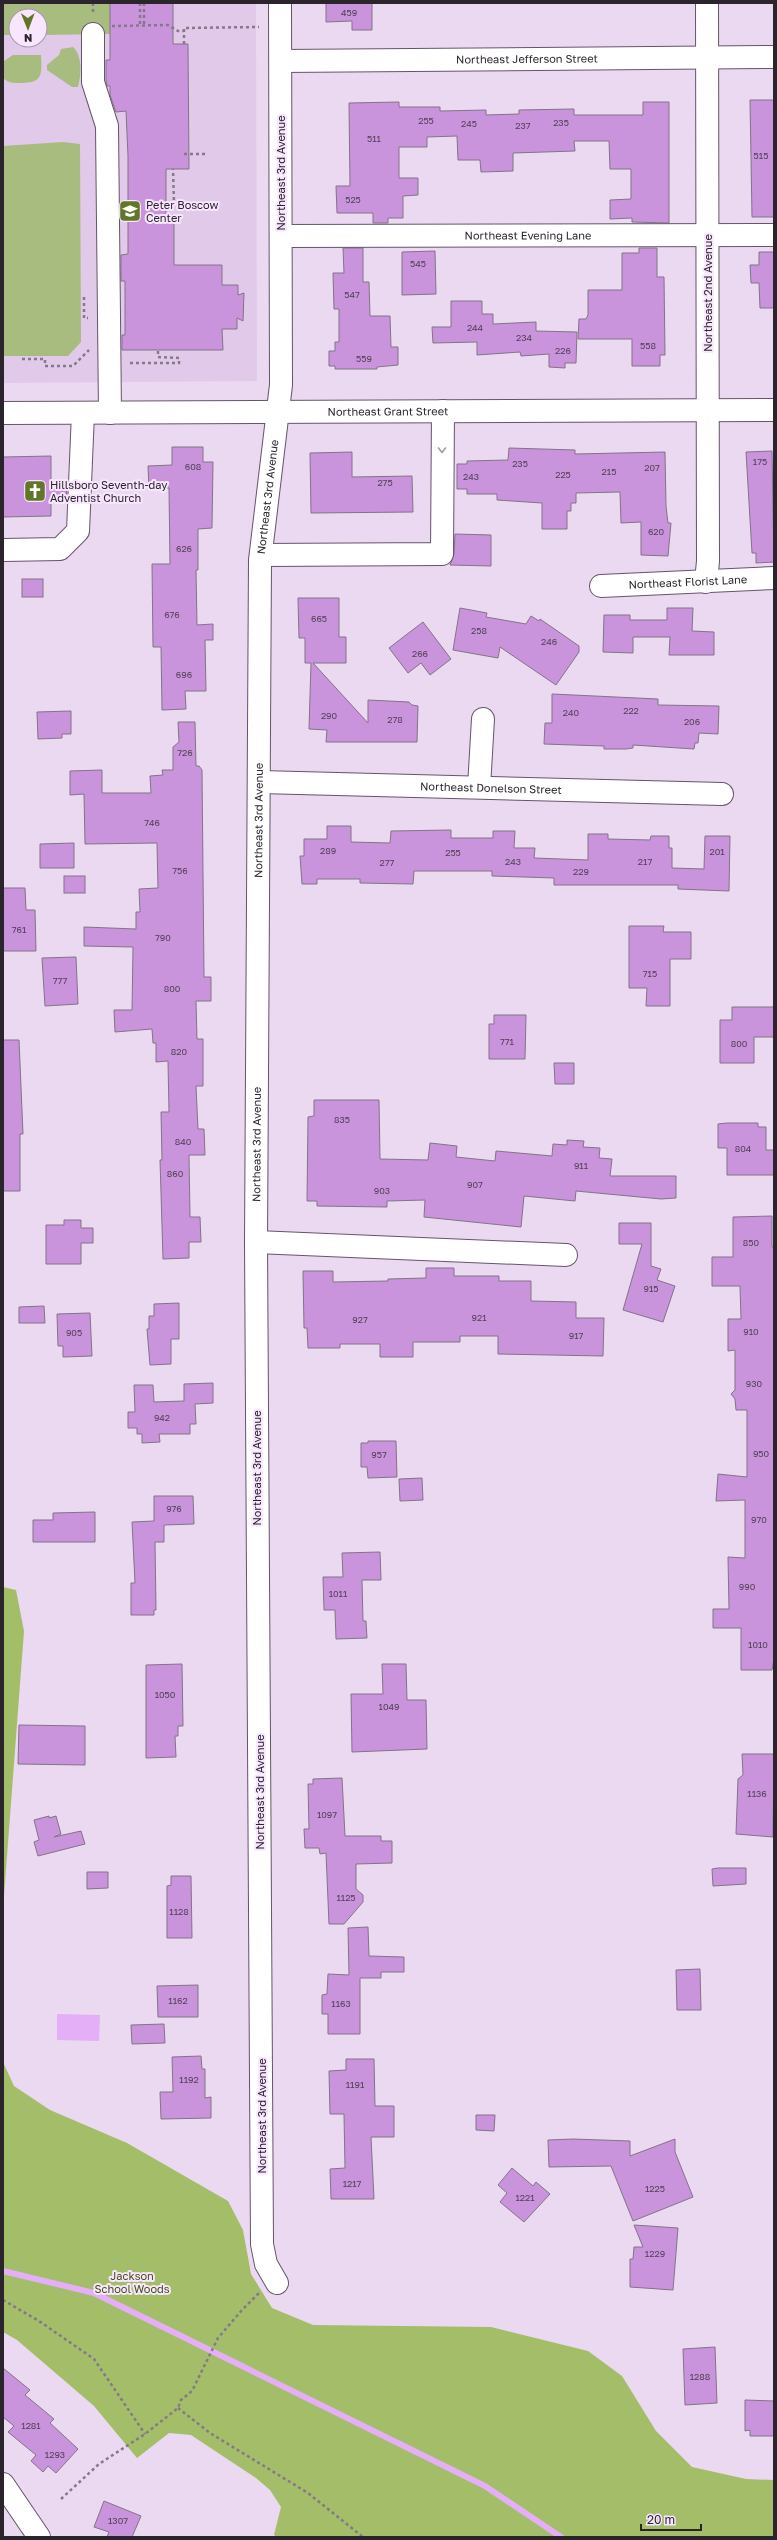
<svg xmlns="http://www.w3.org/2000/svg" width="777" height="2540" font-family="'Golos Text',sans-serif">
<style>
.built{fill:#e1cae9;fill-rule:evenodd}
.green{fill:#a8bc80}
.forest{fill:#a3bd68}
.water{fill:#e5aff7}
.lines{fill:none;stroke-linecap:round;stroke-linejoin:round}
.stream{stroke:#e5aff7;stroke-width:6}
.building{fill:#c994db;stroke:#837388}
.minor-casing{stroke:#65556a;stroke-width:24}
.path{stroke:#857989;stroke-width:2.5;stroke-dasharray:3 3;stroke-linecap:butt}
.minor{stroke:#fff;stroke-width:22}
.oneway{stroke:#a09ca0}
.labels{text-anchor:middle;stroke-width:4;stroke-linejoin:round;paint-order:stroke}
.number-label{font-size:9px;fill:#524058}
.street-label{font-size:11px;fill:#2b242d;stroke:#f8e5fe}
.poi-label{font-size:11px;fill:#2b242d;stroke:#f8e5fe;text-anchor:start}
.park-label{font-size:11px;fill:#435316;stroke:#f8e5fe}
</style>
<rect width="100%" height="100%" fill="#ebd8f1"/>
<path class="built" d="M3,3H256L257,381L3,383ZM16,16H40V40H16Z"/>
<g class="green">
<path d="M3,3H110V34L40,35V16H16V35H3Z"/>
<path d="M73,47C83,56 81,76 78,87H72L47,70V65L59,55L61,49Z"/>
<path d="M13,55H41C42,75 43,83 20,83C12,83 9,83 3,78L4,61Z"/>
<path d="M63,142L80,144L81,342L68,356H3V146Z"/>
</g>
<g class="forest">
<path d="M3,1587L16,1590L24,1631L3,1909Z"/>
<path d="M3,2062L14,2086L50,2110L127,2143L228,2201L243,2230L251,2274L272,2308L313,2325L491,2327L588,2351L622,2376L656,2431L692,2467L746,2479L774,2480V2537H277L274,2535L281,2507L270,2490L256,2478L191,2435L169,2433L137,2458L94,2406L17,2340L3,2332Z"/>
</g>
<path class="water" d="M57,2014L100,2015L99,2041L57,2040Z"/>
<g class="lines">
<path class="stream" d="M3,2271L94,2293L485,2486L561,2537"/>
</g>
<g class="building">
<path d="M110,3H173V44H188L189,169H166V214L174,215V265H222V285H238V295L244,293L243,321L237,318V329H222L223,350H122V335H125V281H121V255L128,254V156L126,111L116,112L110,95V86H107L106,80V60H110Z"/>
<path d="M329,3H372V30H352V21L326,22V4Z"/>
<path d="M750,100H774V217H752Z"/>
<path d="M399,102V107H440V111L486,110V115L519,114V110L574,109V115H643V102H669V223L632,222V218L610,219V200L631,199V169H610L609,141H574L575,151L513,153V171L481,172L480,160H458L457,136L427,137V147H399V178H418V195L403,196V218H388V223H373V213H337L336,186H350L349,103Z"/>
<path d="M343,248H363V282H369L370,316H390L391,347H398V365L377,367V369H335V366H329V351H335V342H339V309H334L333,273H344Z"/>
<path d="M639,248H657V277H664L665,355H660V366H632V339H578L579,319H586L588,315V290H622V253H639Z"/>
<path d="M435,251L436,294L402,295V252Z"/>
<path d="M759,252H774V308H760L759,283H751L750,265H759Z"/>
<path d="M451,301H482V314H493V324L536,322V331L577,332L576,363H565V368L549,367V354L521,356L520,352L477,355V342L433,343L432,327H451Z"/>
<path d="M172,447H203V462H213L212,528L198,529V570H196L197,625L213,624V640H205L206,691H185L186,709L162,710L161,647H153L152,564H170L169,488L149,489L148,466L172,465Z"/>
<path d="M509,448L575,450V454L665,452L666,506L668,523H671L668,556L641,555V522L621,523L620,492L576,493V503H571V511H567V529H542V503L497,500V494H467V489H457V464H467V461L508,460Z"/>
<path d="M772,451L774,562L756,563V553H752L746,452Z"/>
<path d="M352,452V477L412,476L413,512L311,513L310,453Z"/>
<path d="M51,456V482H66L67,499H51V516L3,517V457Z"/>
<path d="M455,534L491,535V566L450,565L454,554Z"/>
<rect x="22" y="579" width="21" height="18"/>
<path d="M298,598H339V637H346V663H313L368,723V700L409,702L412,705L418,706L417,742H326L327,730L309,729L311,663H305V638H299Z"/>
<path d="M460,608L487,613L486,617L526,624L531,616L539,621L540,619L579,646V652L556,685L500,647L498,658L453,650Z"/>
<path d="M667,608H693L692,631L714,632V655H669L670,637H633V653L603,652L604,615H630V620H667Z"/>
<path d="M423,622L451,659L430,675L421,663L408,673L389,648Z"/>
<path d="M552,694L658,699V705L719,706L718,734L699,733L698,743H695L694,749L633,745V748L626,749H604V746L544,744L545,723H552Z"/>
<path d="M71,711V734H62V738L38,739L37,712Z"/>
<path d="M178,722H195L196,766H199L202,770L204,977H211V1001H196L197,1039H203V1086H196L198,1129H204L205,1155H189L190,1217H200L201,1242H189V1258L163,1259L160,1160H162L161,1112H169L168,1061L156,1062V1043H153L152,1029L115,1032L114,1010H132L133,947L84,946V927L136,929V912H140L139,889L158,888L157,843L85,844L84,794L70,795V771L102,770V793H151L150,776L163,775L162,770H173V747L179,742Z"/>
<path d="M327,826H351V842L390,843L391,831L451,830V838H493V831H515L514,848H535L534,858L588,860V834H608V839L650,840L651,836H669V848H672V868L704,869L705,836H730L729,891L678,889V885H554V878L492,876V871H414L413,884L360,883V879H317V884H302L300,856H304V839H327Z"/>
<path d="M74,843V868H40V844Z"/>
<rect x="64" y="876" width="21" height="17"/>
<path d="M3,888H25L26,910H35L36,951H3Z"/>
<path d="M629,926H664L663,932H691V959H670V1006H646L647,988H629Z"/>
<path d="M76,957L78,1004L45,1006L42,958Z"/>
<path d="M732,1007H774V1037H754V1063H720V1020H732Z"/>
<path d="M494,1015H526L525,1059H489V1024H494Z"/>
<path d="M3,1040H19L23,1134H20V1191H3Z"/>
<path d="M554,1063H574V1084H555Z"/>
<path d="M314,1100H379L380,1159L428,1160L430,1143L457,1146L456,1157L495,1161L496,1151L552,1156L553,1144L567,1145V1140L584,1141L583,1147L600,1148L599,1158L612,1159L610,1176H676V1198L661,1199L576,1191L575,1201L524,1196L521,1227L424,1217L425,1200L387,1201V1207L317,1206V1201H307L308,1117L314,1116Z"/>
<path d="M727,1123H758V1127H766V1150H774V1175H727V1148H718V1124Z"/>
<path d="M772,1216V1247H774V1659L772,1670H741V1628H713V1609H729L728,1557L745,1558V1500L716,1501L718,1474L747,1477V1410H736L735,1399L731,1394L735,1390V1350L728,1351V1319H741L740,1286H712V1257H733V1217Z"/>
<path d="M64,1220H81V1228H93V1243H81V1264H46V1225H64Z"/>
<path d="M619,1223H651V1266L661,1269L657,1280L675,1286L663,1322L623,1310L642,1244H619Z"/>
<path d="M426,1268H454V1276H499V1281H531V1301L576,1302V1318H604L603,1356L498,1354V1336H460V1342H413V1357H380V1344H340V1348H308L307,1328H304L303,1271H333V1282L388,1281V1279L426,1278Z"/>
<path d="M179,1303V1339H171V1364L150,1365L147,1329H149V1316H154V1304Z"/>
<path d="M44,1306L45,1323H19V1307Z"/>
<path d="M90,1313L92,1356L63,1357V1346H58L57,1314Z"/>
<path d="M213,1383V1403L195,1404L196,1424H190V1434H159L160,1442L142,1443V1434H137V1428H128V1412H135L134,1385H153L154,1402L184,1401V1384Z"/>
<path d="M368,1441H396L397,1477L368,1478L367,1467H361V1443H368Z"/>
<path d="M422,1478L423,1500L400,1501L399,1479Z"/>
<path d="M154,1496H193L194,1524L164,1525V1542H155L156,1610H154V1615H131V1583H135L132,1522L154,1521Z"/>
<path d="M95,1512V1542H33V1520H53V1513Z"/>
<path d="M380,1552L381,1580H362L363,1621H366L367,1638L336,1639L335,1610H324L323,1577H343L342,1553Z"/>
<path d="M182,1664L183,1726H178V1736H175L176,1757L146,1758V1665Z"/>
<path d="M382,1664H406L407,1700H426L427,1749L352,1752L351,1694H383Z"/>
<path d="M19,1725L85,1726V1765L18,1764Z"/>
<path d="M742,1754H774L773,1837L736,1834L738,1779L743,1775Z"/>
<path d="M342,1778L345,1836H381V1841H392V1863L356,1864V1889L363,1895V1902L344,1924H329L326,1853L320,1854L319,1848H305L304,1829H309L308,1784H313V1779Z"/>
<path d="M49,1816V1818L56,1816L61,1834L54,1837L81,1831L85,1844L38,1856L34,1842L39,1840L34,1820Z"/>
<path d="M718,1868H746V1884L713,1886L712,1869Z"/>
<path d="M87,1872H108V1888L87,1889Z"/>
<path d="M171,1876H191L192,1938H167V1886L171,1885Z"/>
<path d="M368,1927L369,1956L404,1957V1972H381V1978H360V2034H328V2014H322V1995L327,1994L328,1974L349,1975L348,1928Z"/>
<path d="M700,1969L701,2010H677L676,1970Z"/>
<path d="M198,1985V2017H158L157,1986Z"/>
<path d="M164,2024L165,2043L132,2044L131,2025Z"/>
<path d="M201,2056L202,2069H205V2098L211,2097V2118L161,2119L160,2092H173L172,2057Z"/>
<path d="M346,2059H374L375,2106H394V2137H371L374,2199H331L330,2169L345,2168L344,2114H330L329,2071L346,2070Z"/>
<path d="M476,2115H495L494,2131L476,2130Z"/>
<path d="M573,2139L630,2141V2156L675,2139V2152L693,2197L633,2221L611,2166L549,2167L548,2140Z"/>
<path d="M512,2168L533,2186L536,2182L550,2194L524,2222L500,2202L507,2193L498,2185Z"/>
<path d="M634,2225L678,2228L673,2290L630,2287V2259H633L634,2247H643Z"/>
<path d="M715,2347L717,2403L685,2405L683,2349Z"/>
<path d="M3,2368L30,2390L25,2395L54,2419L50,2423L78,2449L56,2473L48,2466L43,2472L31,2461L36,2455L8,2432L14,2426L3,2417Z"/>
<path d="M745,2400L774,2401V2436H750V2430L745,2431Z"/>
<path d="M104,2501L141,2516L132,2537H107L109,2532L94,2527Z"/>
</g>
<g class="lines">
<g class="minor-casing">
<g id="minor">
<path d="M93,34V82L107,126L110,413"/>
<path id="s1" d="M281,61L774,57"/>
<path id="s2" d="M281,236L774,235"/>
<path id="s3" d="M3,413L774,410"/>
<path d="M3,550L60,549L78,531L83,413"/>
<path d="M261,555L442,554L443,411"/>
<path d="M706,582L708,561L707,3"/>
<path id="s4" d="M601,586L774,578"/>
<path id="s5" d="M260,782L722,794"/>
<path d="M479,787L483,719"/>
<path d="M256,1242L566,1255"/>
<path id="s6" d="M277,2283L266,2264L262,2244L256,1242L260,560L281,385L280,3"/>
<path d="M3,2484L39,2537"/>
</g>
</g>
<g class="path">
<path d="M93,3V14"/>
<path d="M140,3V26"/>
<path d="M144,3V26"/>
<path d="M112,26L168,25L178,31H184"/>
<path d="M184,44V28L259,27"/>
<path d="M184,154H208"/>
<path d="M166,204H174L173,169"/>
<path d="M84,297V318H88"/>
<path d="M22,359H45V366H73L89,350"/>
<path d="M130,363H179V358L158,357V350"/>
<path d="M3,2300L39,2321L94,2359L145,2434"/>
<path d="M178,2408L210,2433L308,2493L363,2537"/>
<path d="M61,2499L99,2464L145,2434L178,2408L181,2400L192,2391L218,2338L242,2310L259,2293"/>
</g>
<use href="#minor" class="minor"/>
</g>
<defs><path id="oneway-chevron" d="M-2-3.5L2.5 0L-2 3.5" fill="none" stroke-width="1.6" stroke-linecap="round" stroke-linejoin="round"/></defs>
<use class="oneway" href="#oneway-chevron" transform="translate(442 450) rotate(90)"/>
<defs>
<g id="school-square" transform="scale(1.15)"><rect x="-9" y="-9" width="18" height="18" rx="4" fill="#617727" stroke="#f8e5fe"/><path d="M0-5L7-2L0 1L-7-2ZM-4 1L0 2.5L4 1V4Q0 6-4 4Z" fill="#fff"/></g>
<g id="church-square" transform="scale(1.15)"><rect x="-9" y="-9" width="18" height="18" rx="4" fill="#617727" stroke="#f8e5fe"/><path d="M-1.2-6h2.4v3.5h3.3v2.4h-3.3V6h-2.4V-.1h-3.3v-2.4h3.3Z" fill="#fff"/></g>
</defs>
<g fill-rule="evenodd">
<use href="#school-square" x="130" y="211"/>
<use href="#church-square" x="35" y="491"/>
</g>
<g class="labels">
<g class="number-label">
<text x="349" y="16">459</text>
<text x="426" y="124">255</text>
<text x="561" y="126">235</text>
<text x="469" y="127">245</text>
<text x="523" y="129">237</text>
<text x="374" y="142">511</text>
<text x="761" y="159">515</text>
<text x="353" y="203">525</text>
<text x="418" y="267">545</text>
<text x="352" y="298">547</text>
<text x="475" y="331">244</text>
<text x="524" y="341">234</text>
<text x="648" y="349">558</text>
<text x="563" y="354">226</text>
<text x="364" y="362">559</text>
<text x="760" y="465">175</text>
<text x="520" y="467">235</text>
<text x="193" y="470">608</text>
<text x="652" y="471">207</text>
<text x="609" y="475">215</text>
<text x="563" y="478">225</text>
<text x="471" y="480">243</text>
<text x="385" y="486">275</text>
<text x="656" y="535">620</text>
<text x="184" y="552">626</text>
<text x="172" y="618">676</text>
<text x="319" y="622">665</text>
<text x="479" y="634">258</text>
<text x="549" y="645">246</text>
<text x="420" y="657">266</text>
<text x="184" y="678">696</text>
<text x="631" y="714">222</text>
<text x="571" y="716">240</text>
<text x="329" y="719">290</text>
<text x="395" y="723">278</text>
<text x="692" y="725">206</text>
<text x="185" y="756">726</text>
<text x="152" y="826">746</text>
<text x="328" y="854">289</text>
<text x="717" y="855">201</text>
<text x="453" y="856">255</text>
<text x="513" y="865">243</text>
<text x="645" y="865">217</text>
<text x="387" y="866">277</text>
<text x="180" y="874">756</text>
<text x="581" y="875">229</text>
<text x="19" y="933">761</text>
<text x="163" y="941">790</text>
<text x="650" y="977">715</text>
<text x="60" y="984">777</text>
<text x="172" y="992">800</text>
<text x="507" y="1045">771</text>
<text x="739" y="1047">800</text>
<text x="179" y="1055">820</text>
<text x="342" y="1123">835</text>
<text x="183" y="1145">840</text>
<text x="743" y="1152">804</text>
<text x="581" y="1169">911</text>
<text x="175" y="1177">860</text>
<text x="475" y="1188">907</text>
<text x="382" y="1194">903</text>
<text x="751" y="1246">850</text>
<text x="651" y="1292">915</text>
<text x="479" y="1321">921</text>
<text x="360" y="1323">927</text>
<text x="751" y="1335">910</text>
<text x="74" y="1336">905</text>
<text x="576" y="1339">917</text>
<text x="754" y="1387">930</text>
<text x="162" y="1421">942</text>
<text x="761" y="1457">950</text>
<text x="379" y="1458">957</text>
<text x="174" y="1512">976</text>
<text x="759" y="1523">970</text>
<text x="747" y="1590">990</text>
<text x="338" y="1597">1011</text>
<text x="758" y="1648">1010</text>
<text x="165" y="1698">1050</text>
<text x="389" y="1710">1049</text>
<text x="757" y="1797">1136</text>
<text x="327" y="1818">1097</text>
<text x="346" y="1901">1125</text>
<text x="179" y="1915">1128</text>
<text x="178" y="2004">1162</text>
<text x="341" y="2007">1163</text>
<text x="189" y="2083">1192</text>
<text x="355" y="2088">1191</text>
<text x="352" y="2187">1217</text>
<text x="655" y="2192">1225</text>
<text x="525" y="2201">1221</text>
<text x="655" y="2257">1229</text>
<text x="700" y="2380">1288</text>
<text x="31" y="2429">1281</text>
<text x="55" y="2458">1293</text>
<text x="118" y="2524">1307</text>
</g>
<g class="street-label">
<text dy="4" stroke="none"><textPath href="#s1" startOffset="246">Northeast Jefferson Street</textPath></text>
<text transform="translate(281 173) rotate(-90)" y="4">Northeast 3rd Avenue</text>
<text dy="4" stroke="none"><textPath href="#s2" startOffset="247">Northeast Evening Lane</textPath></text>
<text transform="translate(708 293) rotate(-90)" y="4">Northeast 2nd Avenue</text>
<text dy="4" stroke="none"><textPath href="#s3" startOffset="385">Northeast Grant Street</textPath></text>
<text dy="4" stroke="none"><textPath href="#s6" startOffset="1790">Northeast 3rd Avenue</textPath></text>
<text dy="4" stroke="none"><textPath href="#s4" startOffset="87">Northeast Florist Lane</textPath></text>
<text dy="4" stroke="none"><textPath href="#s5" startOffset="231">Northeast Donelson Street</textPath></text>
<text dy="4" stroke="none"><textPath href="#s6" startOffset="1466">Northeast 3rd Avenue</textPath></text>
<text dy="4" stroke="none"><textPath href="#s6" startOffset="1142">Northeast 3rd Avenue</textPath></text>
<text transform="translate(257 1468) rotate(-90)" y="4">Northeast 3rd Avenue</text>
<text transform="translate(260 1792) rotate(-90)" y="4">Northeast 3rd Avenue</text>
<text transform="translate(262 2116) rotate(-90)" y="4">Northeast 3rd Avenue</text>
</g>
<g class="poi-label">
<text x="146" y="209">Peter Boscow<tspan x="146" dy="13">Center</tspan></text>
<text x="50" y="489">Hillsboro Seventh-day<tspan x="50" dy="13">Adventist Church</tspan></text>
</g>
<g class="park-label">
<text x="132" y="2280">Jackson<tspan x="132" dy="13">School Woods</tspan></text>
</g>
</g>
<rect width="777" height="2540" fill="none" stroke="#2b242d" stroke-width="8"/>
<g transform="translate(28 28) rotate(179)"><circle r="19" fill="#f8e5fe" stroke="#a698aa"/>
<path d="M0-3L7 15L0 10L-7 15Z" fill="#617727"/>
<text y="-6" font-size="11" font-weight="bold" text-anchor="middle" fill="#2b242d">N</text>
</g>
<path d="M641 2524v6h60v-6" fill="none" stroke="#2b242d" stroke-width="2"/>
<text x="647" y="2524" font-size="12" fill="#2b242d" stroke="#f8e5fe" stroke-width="3" paint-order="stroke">20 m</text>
</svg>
